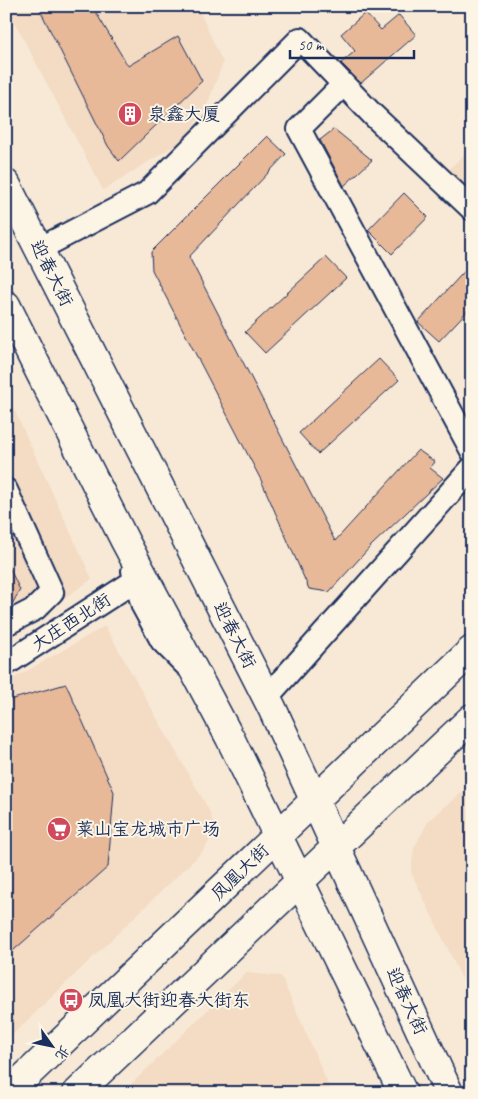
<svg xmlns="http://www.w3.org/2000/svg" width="478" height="1099" font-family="Caveat,'LXGW WenKai TC',sans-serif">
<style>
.built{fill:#f3dbc4}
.building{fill:#e8b999;stroke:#1b2f5e}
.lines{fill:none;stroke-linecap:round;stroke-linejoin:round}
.minor-casing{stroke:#1b2f5e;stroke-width:26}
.major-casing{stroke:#1b2f5e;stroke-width:31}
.minor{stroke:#fcf5e5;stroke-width:22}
.major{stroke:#fcf5e5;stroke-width:28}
.labels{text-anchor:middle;stroke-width:4;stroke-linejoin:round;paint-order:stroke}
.poi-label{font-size:18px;fill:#1b2f5e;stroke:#fcf5e5;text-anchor:start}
.street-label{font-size:18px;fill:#1b2f5e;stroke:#fcf5e5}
</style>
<rect width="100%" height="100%" fill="#f8e9d6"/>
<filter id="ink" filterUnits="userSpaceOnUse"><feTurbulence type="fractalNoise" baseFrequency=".02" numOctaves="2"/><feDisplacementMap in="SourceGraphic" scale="10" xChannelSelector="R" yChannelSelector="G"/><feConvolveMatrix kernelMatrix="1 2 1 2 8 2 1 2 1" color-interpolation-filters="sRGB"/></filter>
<g filter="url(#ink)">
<g class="built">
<path d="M6,6H197L223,63L207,105L185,139L103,190Z"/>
<path d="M472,147V194L448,170Z"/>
<path d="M6,392L92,579L6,639Z"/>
<path d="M105,626L210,812L213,823L212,837L202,852L6,1041V683Z"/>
<path d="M472,784V1000L411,872L414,848L429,820Z"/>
<path d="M246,973L281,976L332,1093H122Z"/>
</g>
<g class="building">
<path d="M38,6H92L128,66L178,36L202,81L119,161L108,146Z"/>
<path d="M365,13L381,30L399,15L416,35L361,83L341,63L355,51L341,34Z"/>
<path d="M334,129L372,160L344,186L320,140Z"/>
<path d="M267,136L286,154L189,257L335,541L418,450L435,462L430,468L443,478L371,546L329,592L309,589L261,480L152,270L151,252Z"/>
<path d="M404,193L428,217L392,254L368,230Z"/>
<path d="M326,257L346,278L265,353L245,332Z"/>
<path d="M472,263V306L439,341L418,322Z"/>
<path d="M379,359L399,380L318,454L299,433Z"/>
<path d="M6,561L20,590L11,606L6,609Z"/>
<path d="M66,684L114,792L108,867L6,957V701Z"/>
</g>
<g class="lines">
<g class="minor-casing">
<g id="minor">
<path d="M339,89L299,129L472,451"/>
<path d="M39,249L147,193L300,39L374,116L472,209"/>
<path d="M6,490L52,592L35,609L6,624"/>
<path d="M133,571L143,606L162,641L186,665"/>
<path d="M6,664L136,580"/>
<path d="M267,697L472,468"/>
</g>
</g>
<g class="major-casing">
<g id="major">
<path d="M6,184L272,708L449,1093"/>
<path d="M6,305L125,541L230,738L403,1093"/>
<path d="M8,1093L472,650"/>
<path d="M77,1093L472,718"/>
</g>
</g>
<use href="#minor" class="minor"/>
<use href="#major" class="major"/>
</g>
</g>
<defs>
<g id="building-disc" transform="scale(1.25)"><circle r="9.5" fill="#d1495b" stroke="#fcf5e5"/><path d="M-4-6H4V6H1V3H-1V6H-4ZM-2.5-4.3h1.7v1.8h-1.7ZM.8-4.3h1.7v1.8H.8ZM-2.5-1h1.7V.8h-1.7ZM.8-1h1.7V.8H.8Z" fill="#fff"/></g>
<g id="supermarket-disc" transform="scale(1.25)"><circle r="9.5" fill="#d1495b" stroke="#fcf5e5"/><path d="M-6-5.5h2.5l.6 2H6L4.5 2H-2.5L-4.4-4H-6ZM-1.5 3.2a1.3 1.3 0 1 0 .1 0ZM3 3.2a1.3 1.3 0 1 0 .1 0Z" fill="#fff"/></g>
<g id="bus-disc" transform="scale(1.25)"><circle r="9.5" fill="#d1495b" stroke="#fcf5e5"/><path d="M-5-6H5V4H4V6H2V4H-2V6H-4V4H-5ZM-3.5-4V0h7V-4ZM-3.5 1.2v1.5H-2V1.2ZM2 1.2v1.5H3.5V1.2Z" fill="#fff"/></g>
</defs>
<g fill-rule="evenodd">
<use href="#building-disc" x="130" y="114"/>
<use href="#supermarket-disc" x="59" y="829"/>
<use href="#bus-disc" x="71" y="1000"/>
</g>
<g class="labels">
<g class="poi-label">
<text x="148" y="120">泉鑫大厦</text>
<text x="76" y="835">莱山宝龙城市广场</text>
<text x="88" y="1006">凤凰大街迎春大街东</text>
</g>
<g class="street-label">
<text transform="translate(52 273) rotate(63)" y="6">迎春大街</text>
<text transform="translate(71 622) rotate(-33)" y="6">大庄西北街</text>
<text transform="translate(235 635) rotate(63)" y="6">迎春大街</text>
<text transform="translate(240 872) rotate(-44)" y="6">凤凰大街</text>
<text transform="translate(407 1001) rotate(65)" y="6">迎春大街</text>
</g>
</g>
<rect width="478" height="1099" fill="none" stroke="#fcf5e5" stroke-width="25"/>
<rect x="12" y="12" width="453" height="1074" fill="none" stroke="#1b2f5e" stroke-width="2" filter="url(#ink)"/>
<g transform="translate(52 1046) rotate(123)" stroke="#fcf5e5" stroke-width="4" paint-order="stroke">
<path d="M0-4L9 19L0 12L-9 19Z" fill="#1b2f5e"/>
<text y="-8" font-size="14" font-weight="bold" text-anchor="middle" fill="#1b2f5e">北</text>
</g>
<path d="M290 50v8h124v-8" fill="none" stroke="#1b2f5e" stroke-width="2.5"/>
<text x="298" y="50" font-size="15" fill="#1b2f5e" stroke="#fcf5e5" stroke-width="4" paint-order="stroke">50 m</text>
</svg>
